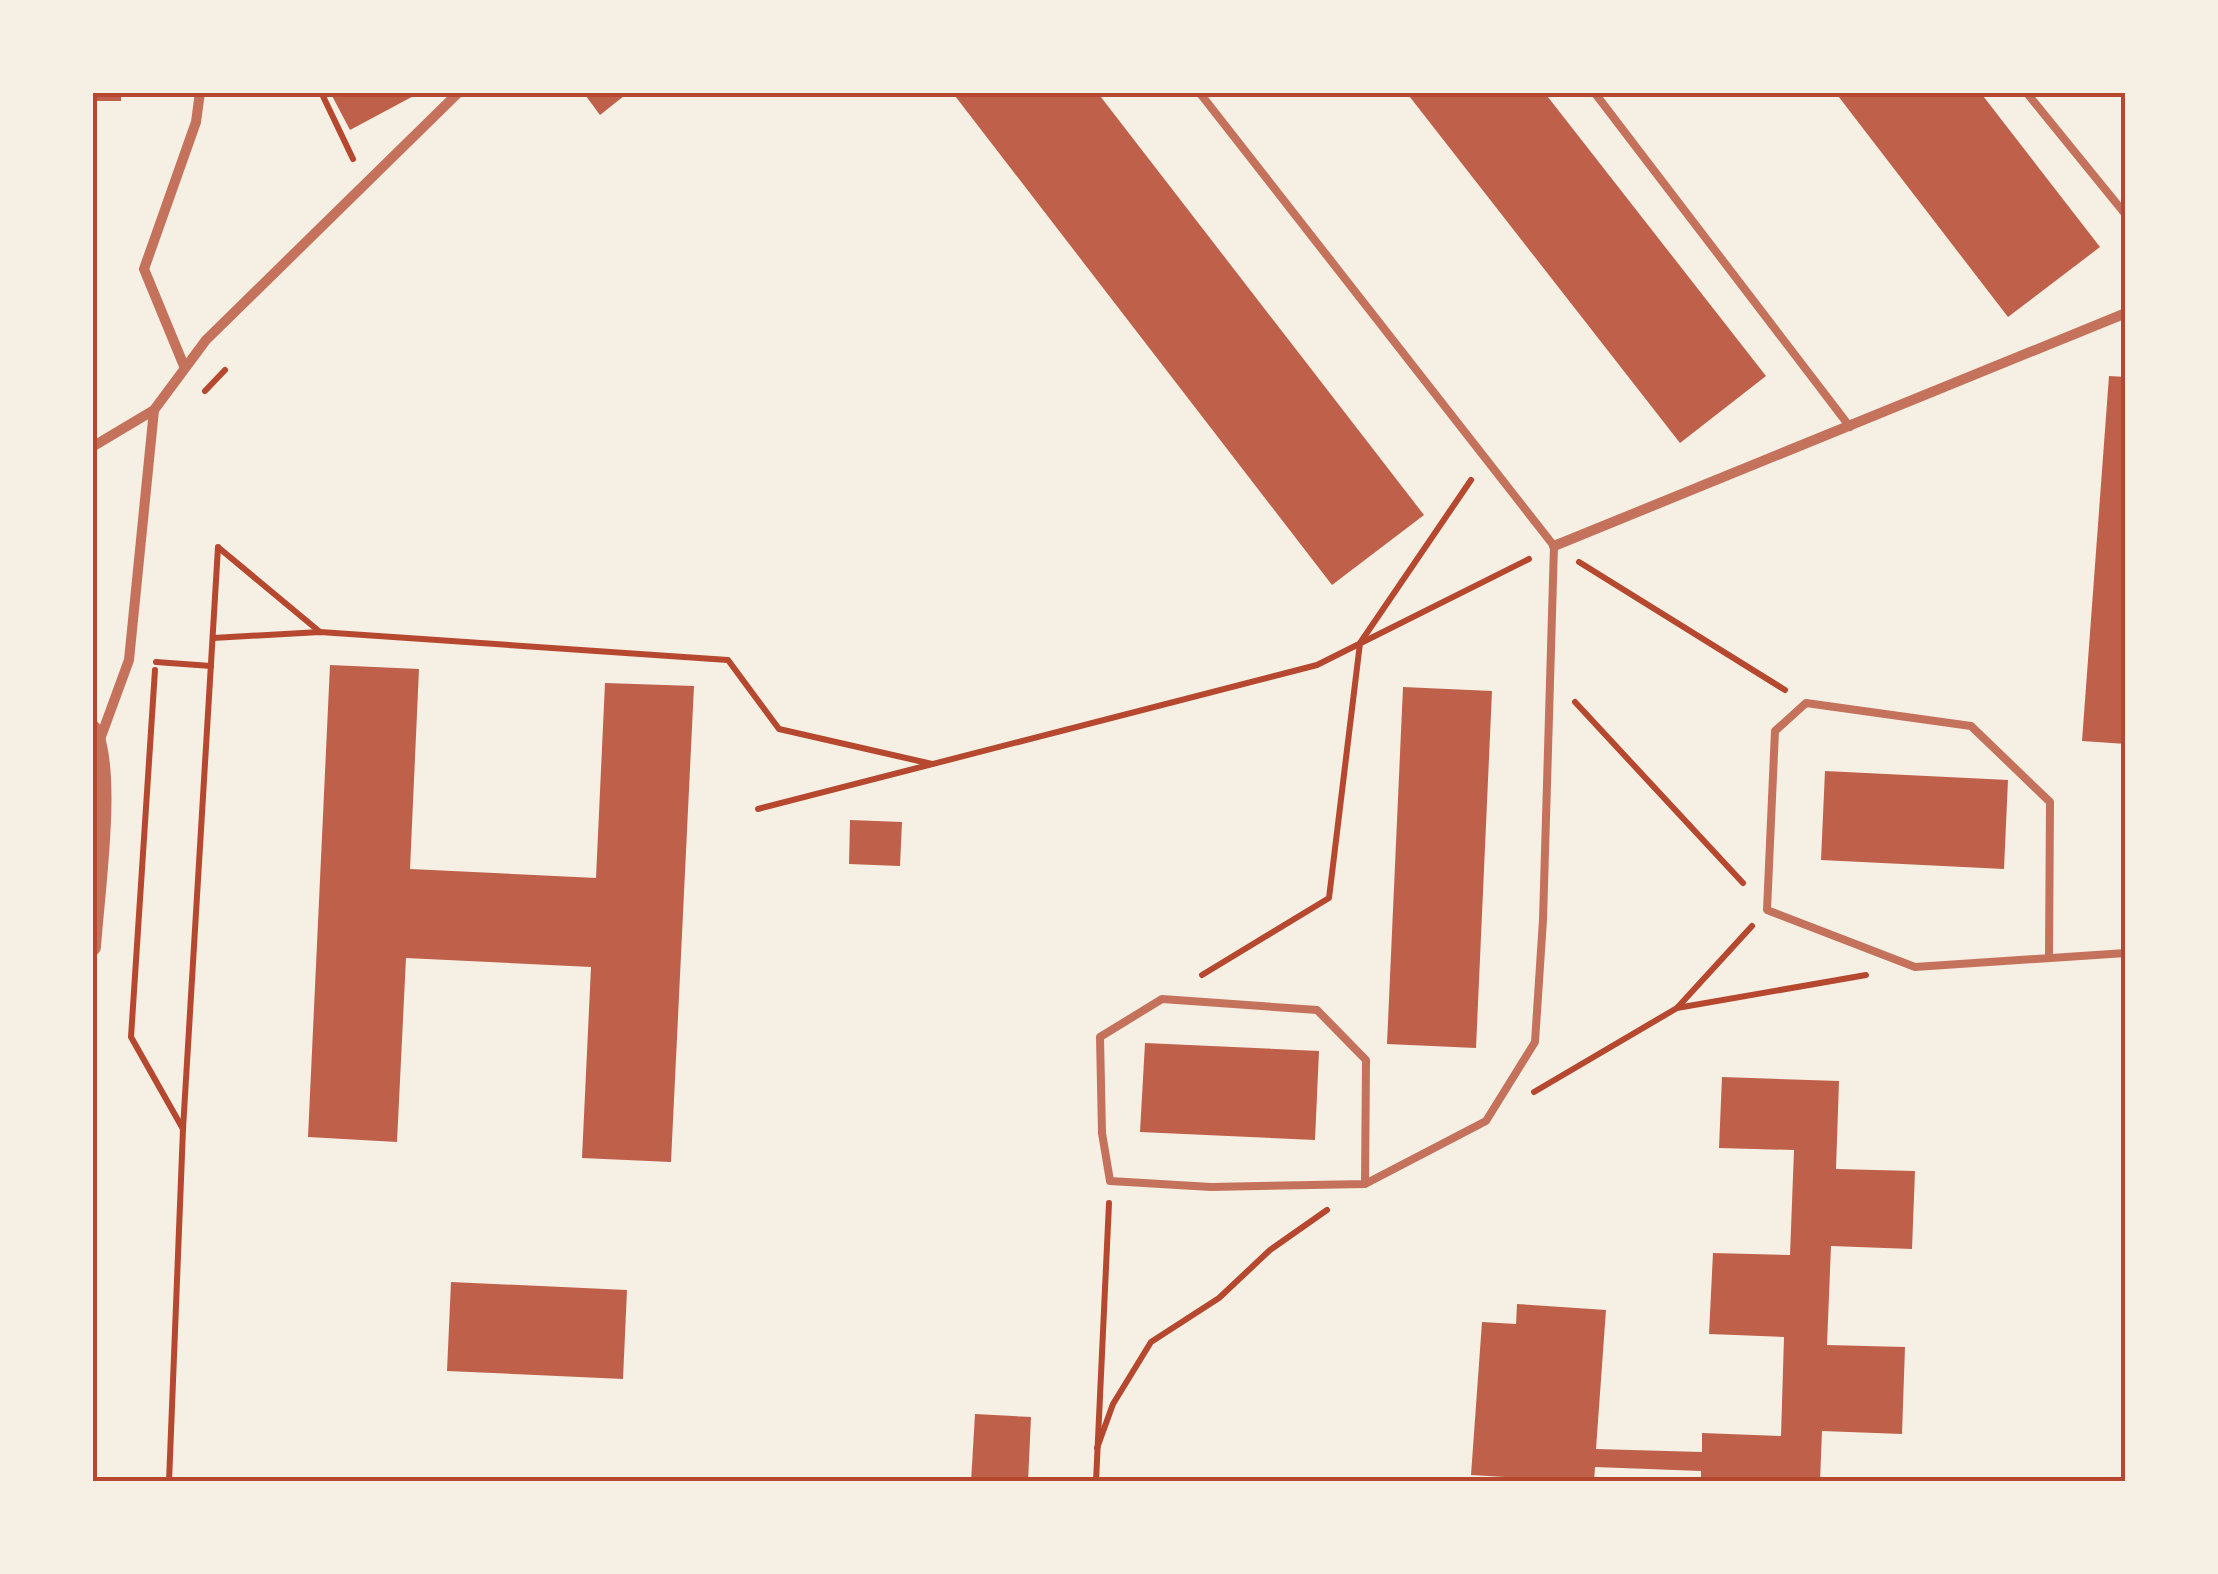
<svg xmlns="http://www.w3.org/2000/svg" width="2218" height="1574" font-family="Montserrat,sans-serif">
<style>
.building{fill:#bf614a}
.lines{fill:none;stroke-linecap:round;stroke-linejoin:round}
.path{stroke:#b5482f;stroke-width:6}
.service{stroke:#c5725c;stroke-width:8}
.minor{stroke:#c5725c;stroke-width:10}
.tertiary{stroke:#c5725c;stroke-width:18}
.neatline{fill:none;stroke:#b5482f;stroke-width:4}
</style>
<rect width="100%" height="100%" fill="#f6efe4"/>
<g class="building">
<rect x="92" y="92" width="29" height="9"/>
<path d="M330,92H421L350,130Z"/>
<path d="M583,92H629L600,115Z"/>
<path d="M952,92H1097L1424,515L1332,585Z"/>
<path d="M1406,92H1544L1766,376L1680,443Z"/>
<path d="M1835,92H1980L2100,247L2008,317Z"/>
<path d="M2109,376L2126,377V744L2082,741Z"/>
<path d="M330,665L419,669L410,869L596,878L605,683L694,686L671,1162L582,1158L591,967L406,958L397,1142L308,1137Z"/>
<path d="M1403,687L1492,691L1476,1048L1387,1044Z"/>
<path d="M1825,771L2008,780L2004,869L1821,860Z"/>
<path d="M850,820L902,822L900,866L849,864Z"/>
<path d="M1145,1043L1319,1051L1315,1140L1140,1132Z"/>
<path d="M1722,1077L1839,1081L1836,1169L1915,1171L1912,1249L1831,1246L1827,1345L1905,1347L1902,1434L1822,1431L1820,1482H1701V1471L1595,1467L1594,1482H1504L1505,1477L1471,1475L1482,1322L1516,1324L1517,1304L1606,1310L1596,1449L1702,1452V1433L1781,1436L1784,1337L1709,1334L1713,1253L1790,1255L1794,1150L1719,1148Z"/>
<path d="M451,1282L627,1290L623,1379L447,1371Z"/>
<path d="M975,1414L1031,1417L1028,1482H971Z"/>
</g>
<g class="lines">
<g class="path">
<path d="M321,92L353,159"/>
<path d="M205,391L225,370"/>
<path d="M219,548L320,632"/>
<path d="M1579,562L1785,690"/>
<path d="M213,638L320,632L728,660L779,729L932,764"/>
<path d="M156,662L211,666"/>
<path d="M155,670L131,1037L183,1129"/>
<path d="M1575,702L1743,883"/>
<path d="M758,809L1317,665L1529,559"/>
<path d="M1202,975L1329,898L1360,643L1471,480"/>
<path d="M1677,1008L1752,926"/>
<path d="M1534,1092L1677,1008L1866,975"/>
<path d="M1097,1448L1113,1404L1151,1342L1219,1298L1270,1250L1327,1210"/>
<path d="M169,1482L183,1129L218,547"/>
<path d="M1096,1482L1109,1203"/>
</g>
<g class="service">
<path d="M1199,92L1554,546L1543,920L1535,1042L1486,1121L1365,1184L1211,1187L1110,1181L1102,1133L1100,1037L1162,999L1317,1010L1366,1060L1365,1184"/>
<path d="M1594,92L1850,427"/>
<path d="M2026,92L2126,215"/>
<path d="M2049,956L2050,802L1971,726L1806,703L1775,731L1767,910L1915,967L2126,953"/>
</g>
<g class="minor">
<path d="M184,366L144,269L196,122L200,92"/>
<path d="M92,447L154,410L206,340L459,92"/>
<path d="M1554,546L2126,313"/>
<path d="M99,742L129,660L154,410"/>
</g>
<path class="tertiary" d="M92,729C114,768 95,898 92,947"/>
</g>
<rect width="2218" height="1574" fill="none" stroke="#f6efe4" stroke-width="190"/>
<rect x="95" y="95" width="2028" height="1384" class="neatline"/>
</svg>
